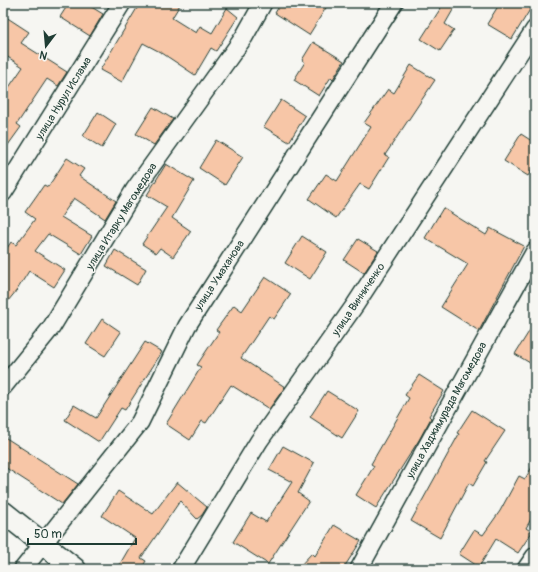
<svg xmlns="http://www.w3.org/2000/svg" width="538" height="572" font-family="Pangolin,sans-serif">
<style>
.building{fill:#f7c6a7;stroke:#1f3d34}
.lines{fill:none;stroke-linecap:round;stroke-linejoin:round}
.minor-casing{stroke:#1f3d34;stroke-width:20}
.tertiary-casing{stroke:#1f3d34;stroke-width:24}
.minor{stroke:#f6f6f2;stroke-width:17}
.tertiary{stroke:#f6f6f2;stroke-width:21}
.labels{text-anchor:middle;stroke-width:3;stroke-linejoin:round;paint-order:stroke}
.street-label{font-size:11px;fill:#1f3d34;stroke:#f6f6f2}
</style>
<rect width="100%" height="100%" fill="#f6f6f2"/>
<filter id="ink" filterUnits="userSpaceOnUse"><feTurbulence type="fractalNoise" baseFrequency=".025" numOctaves="2"/><feDisplacementMap in="SourceGraphic" scale="8" xChannelSelector="R" yChannelSelector="G"/><feConvolveMatrix kernelMatrix="1 2 1 2 8 2 1 2 1" color-interpolation-filters="sRGB"/></filter>
<g filter="url(#ink)">
<g class="building">
<path d="M69,3H85L103,14L90,36L60,17Z"/>
<path d="M140,3H181L172,18L196,33L200,26L212,33L227,8L238,17L216,51L211,48L195,75L162,53L143,43L122,82L100,70Z"/>
<path d="M281,3H329L309,35L275,13Z"/>
<path d="M444,3H457L445,24L454,30L440,51L421,39Z"/>
<path d="M500,3H534L512,39L487,24Z"/>
<path d="M3,15L29,32L21,43L67,72L58,86L47,79L17,124L21,127L3,152V96L23,67L3,54Z"/>
<path d="M313,42L344,61L333,79L331,77L319,96L294,80L305,62L302,60Z"/>
<path d="M411,65L435,80L385,155L389,157L369,189L360,184L336,218L309,199L326,174L337,181L371,127L364,123L388,89L394,93Z"/>
<path d="M281,100L305,116L289,142L264,127Z"/>
<path d="M153,107L173,119L154,145L136,134Z"/>
<path d="M98,112L116,124L102,148L83,136Z"/>
<path d="M521,134L535,143V165L528,176L504,161Z"/>
<path d="M216,140L243,157L225,185L199,168Z"/>
<path d="M67,158L84,169L79,176L116,201L105,219L74,198L61,217L92,236L81,254L48,234L35,251L65,270L54,287L29,271L17,290L3,307V254L11,242L16,245L35,219L25,212L44,185L48,187Z"/>
<path d="M166,164L194,181L172,218L191,231L173,257L160,248L156,253L142,244L167,207L147,195Z"/>
<path d="M443,208L486,235L490,228L524,246L479,331L441,307L468,264L425,238Z"/>
<path d="M302,236L327,252L310,279L285,263Z"/>
<path d="M358,239L378,251L364,273L344,260Z"/>
<path d="M115,250L146,269L137,285L106,266Z"/>
<path d="M265,277L291,294L274,319L269,316L241,358L285,387L269,409L231,385L206,423L202,421L190,440L166,424L201,367L197,365L219,332L216,330L234,305L242,311Z"/>
<path d="M102,319L121,332L105,356L86,344Z"/>
<path d="M535,322V366L515,354Z"/>
<path d="M145,342L162,352L125,410L121,408L99,442L65,420L74,405L96,418Z"/>
<path d="M419,375L444,391L429,416L431,418L419,440L376,508L356,495L374,466L371,464L409,398L405,395Z"/>
<path d="M327,391L359,411L342,438L310,417Z"/>
<path d="M472,410L505,431L485,461L487,462L473,486L469,483L440,538L411,521L459,434L457,433Z"/>
<path d="M3,436L78,484L62,504L3,466Z"/>
<path d="M283,446L314,463L298,493L309,501L268,564L233,542L251,513L266,522L292,482L269,470Z"/>
<path d="M535,462V512L526,528L532,532L518,553L496,539L479,567L459,554L474,530L483,535L500,511L519,476L525,479Z"/>
<path d="M177,482L207,507L202,515L197,519L180,501L141,558L146,561L141,569H117L135,538L102,516L118,491L153,514Z"/>
<path d="M334,525L361,541L343,569H297L312,553L315,556Z"/>
</g>
<g class="lines">
<g class="minor-casing">
<g id="minor">
<path d="M3,193L122,3"/>
<path d="M3,387L51,328L135,189L244,37L263,3"/>
<path d="M23,569L140,422L187,326L394,3"/>
<path d="M181,569L259,441L355,305L535,29"/>
<path d="M359,569L535,251"/>
<path d="M526,569L535,556"/>
</g>
</g>
<g class="tertiary-casing">
<path id="tertiary" d="M3,512L75,569"/>
</g>
<use href="#minor" class="minor"/>
<use href="#tertiary" class="tertiary"/>
</g>
</g>
<g class="labels">
<g class="street-label">
<text transform="translate(63 98) rotate(-58)" y="4">улица Нурул Ислама</text>
<text transform="translate(121 216) rotate(-58)" y="4">улица Итарку Магомедова</text>
<text transform="translate(219 275) rotate(-57)" y="4">улица Умаханова</text>
<text transform="translate(358 299) rotate(-56)" y="4">улица Винниченко</text>
<text transform="translate(446 410) rotate(-61)" y="4">улица Хаджимурада Магомедова</text>
</g>
</g>
<rect width="538" height="572" fill="none" stroke="#f6f6f2" stroke-width="16"/>
<rect x="8" y="8" width="522" height="556" fill="none" stroke="#1f3d34" stroke-width="1.5" filter="url(#ink)"/>
<g transform="translate(46 46) rotate(196)" stroke="#f6f6f2" stroke-width="3" paint-order="stroke">
<path d="M0-3L7 15L0 10L-7 15Z" fill="#1f3d34"/>
<text y="-6" font-size="11" font-weight="bold" text-anchor="middle" fill="#1f3d34">N</text>
</g>
<path d="M28 538v6h108v-6" fill="none" stroke="#1f3d34" stroke-width="2"/>
<text x="34" y="538" font-size="12" fill="#1f3d34" stroke="#f6f6f2" stroke-width="3" paint-order="stroke">50 m</text>
</svg>
